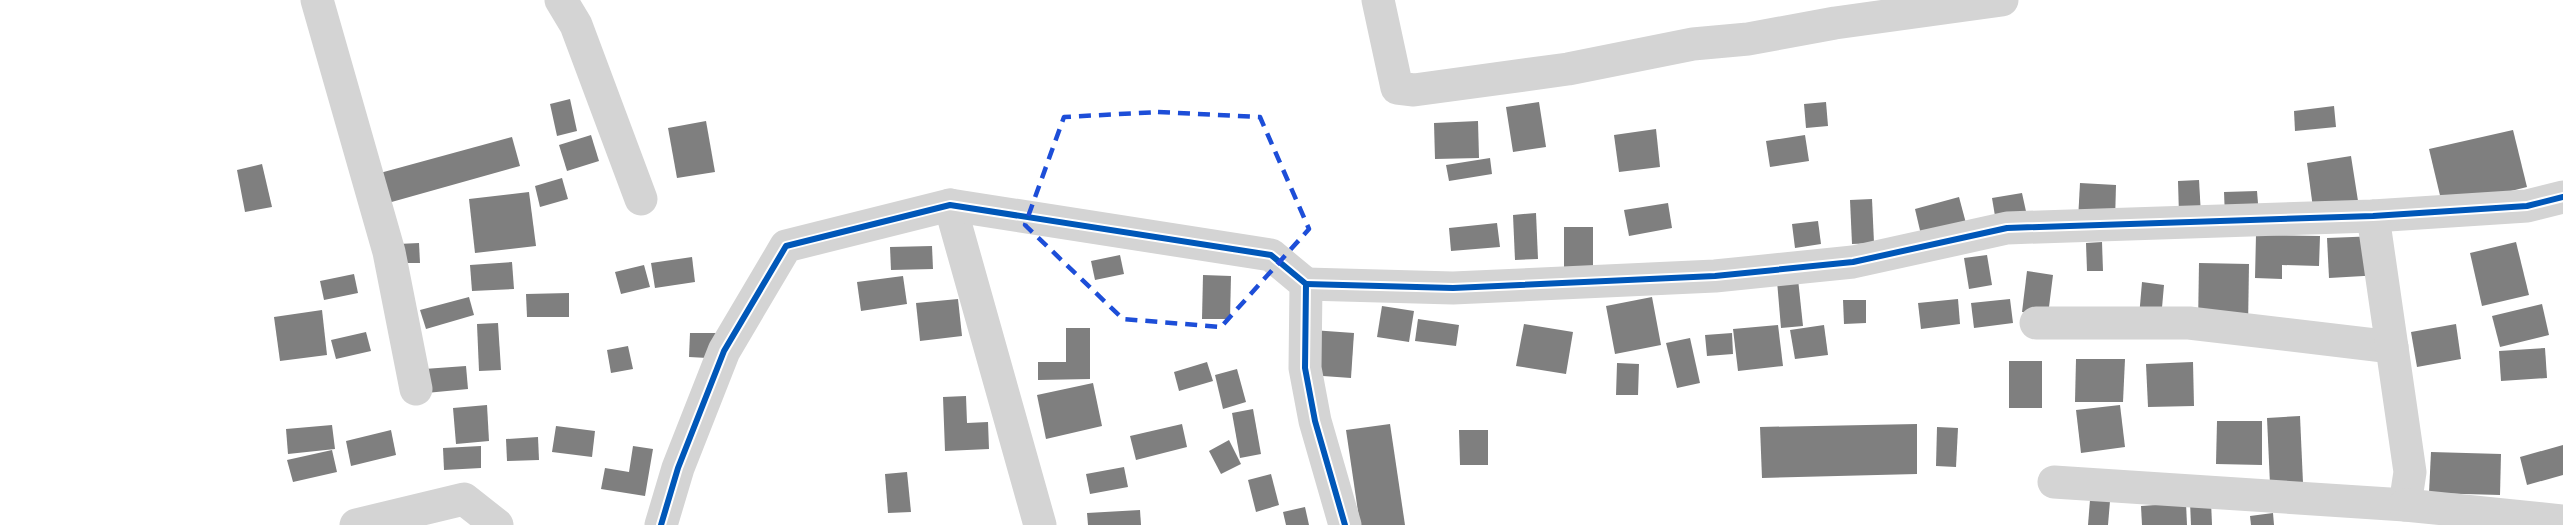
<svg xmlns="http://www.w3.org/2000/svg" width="2563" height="525" font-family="'Varela Round',sans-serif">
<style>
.building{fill:#7f7f7f}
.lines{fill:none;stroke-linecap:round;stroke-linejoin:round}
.street{stroke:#d4d4d4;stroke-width:33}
.cycleway-casing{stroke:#fff;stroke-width:10}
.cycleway{stroke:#0057b8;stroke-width:6}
.marked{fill:none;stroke:#1d4ed8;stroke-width:4.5;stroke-dasharray:12 8;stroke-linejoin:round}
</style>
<rect width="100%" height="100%" fill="#fff"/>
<g class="building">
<path d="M570,99L577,131L557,136L550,104Z"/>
<path d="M1539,102L1546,147L1513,152L1506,107Z"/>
<path d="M1826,102L1828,126L1806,128L1804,104Z"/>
<path d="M2334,106L2336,127L2295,131L2294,111Z"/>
<path d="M706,121L715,172L677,178L668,128Z"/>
<path d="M1478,121L1479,158L1435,159L1434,123Z"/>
<path d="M1656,129L1660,167L1619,172L1614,135Z"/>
<path d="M2513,130L2527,187L2443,208L2429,149Z"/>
<path d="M591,135L599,161L567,171L559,145Z"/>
<path d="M1805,135L1809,161L1770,167L1766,141Z"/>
<path d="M512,137L520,166L388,203L380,173Z"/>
<path d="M2351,156L2358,201L2313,208L2307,163Z"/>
<path d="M1490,158L1492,174L1449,181L1446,165Z"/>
<path d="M262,164L272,207L245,212L237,170Z"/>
<path d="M562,178L568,199L540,207L535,186Z"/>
<path d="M2199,180L2201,215H2179L2178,181Z"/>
<path d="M2080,183L2116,185L2115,221L2078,220Z"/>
<path d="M2257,191L2259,216L2225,217L2224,192Z"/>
<path d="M529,192L536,246L475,253L469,199Z"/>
<path d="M2022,193L2027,216L1996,222L1992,198Z"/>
<path d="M1959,197L1967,227L1922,239L1915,209Z"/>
<path d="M1872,199L1874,243L1852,244L1850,200Z"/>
<path d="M1668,203L1672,228L1629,236L1624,210Z"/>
<path d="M1536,213L1538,259L1515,260L1513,215Z"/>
<path d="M1818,221L1821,244L1795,248L1792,224Z"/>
<path d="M1497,223L1500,247L1451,251L1449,228Z"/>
<path d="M1564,227H1593V274L1564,275Z"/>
<path d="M2256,235L2320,236L2319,266L2282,265V279L2255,278Z"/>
<path d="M2378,236L2381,275L2329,278L2327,238Z"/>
<path d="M2102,242L2103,271H2087L2086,243Z"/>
<path d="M2516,242L2529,295L2482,306L2470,253Z"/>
<path d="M419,243L420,263H398V244Z"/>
<path d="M932,246L933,269L891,270L890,247Z"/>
<path d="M1120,255L1124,274L1095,280L1091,261Z"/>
<path d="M1987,255L1992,285L1969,289L1964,258Z"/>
<path d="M692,257L695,282L655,288L651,263Z"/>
<path d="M512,262L514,289L472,291L470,265Z"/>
<path d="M2199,263L2249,264L2248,327L2198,326Z"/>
<path d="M644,265L650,287L621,294L615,272Z"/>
<path d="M2027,271L2053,275L2048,315L2022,312Z"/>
<path d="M354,274L358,293L324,300L320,281Z"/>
<path d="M1203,275L1231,276L1230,319H1202Z"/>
<path d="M903,276L907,304L861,311L857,282Z"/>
<path d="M1798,279L1803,326L1781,328L1777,281Z"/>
<path d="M2142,282L2164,285L2161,319L2139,317Z"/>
<path d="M569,293V317H527L526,294Z"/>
<path d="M469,297L474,315L426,329L420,310Z"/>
<path d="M1652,297L1661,345L1615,354L1606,306Z"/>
<path d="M958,299L962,336L920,341L916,303Z"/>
<path d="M1958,299L1960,324L1921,329L1918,303Z"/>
<path d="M2010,299L2013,323L1974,328L1971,303Z"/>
<path d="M1843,300H1866V323L1844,324Z"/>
<path d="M2542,304L2549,335L2500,347L2492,316Z"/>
<path d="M1382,306L1414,311L1409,342L1377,337Z"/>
<path d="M322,310L327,355L280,361L274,317Z"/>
<path d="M1418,319L1459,325L1456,346L1415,341Z"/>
<path d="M498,323L501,370L479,371L477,324Z"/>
<path d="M1524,324L1573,332L1566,374L1516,366Z"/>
<path d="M2456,324L2461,359L2417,367L2411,332Z"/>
<path d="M1778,325L1783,366L1738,371L1733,329Z"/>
<path d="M1824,325L1828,355L1795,359L1790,330Z"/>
<path d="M1066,328H1090V379L1038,380V362H1066Z"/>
<path d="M1312,330L1354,333L1351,378L1309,375Z"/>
<path d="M366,332L371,351L336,359L331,340Z"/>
<path d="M690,333H726V359L689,357Z"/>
<path d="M1732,333L1733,354L1707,356L1705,335Z"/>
<path d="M1690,338L1700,383L1677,388L1666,343Z"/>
<path d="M628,346L633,369L611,373L607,350Z"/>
<path d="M2545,348L2547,378L2501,381L2499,351Z"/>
<path d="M2076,359H2125L2123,402H2075Z"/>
<rect x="2009" y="361" width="33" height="47"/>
<path d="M1207,362L1213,381L1179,391L1174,372Z"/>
<path d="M2193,362L2194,406L2148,407L2146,364Z"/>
<path d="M1617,363L1639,364L1638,395H1616Z"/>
<path d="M466,366L468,389L426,393L424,369Z"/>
<path d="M1237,369L1246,402L1223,409L1215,375Z"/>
<path d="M1093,383L1102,426L1046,439L1037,395Z"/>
<path d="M966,396L967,423L988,422L989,449L945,451L943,397Z"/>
<path d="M487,405L489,441L456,444L453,408Z"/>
<path d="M2120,405L2125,447L2081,453L2076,410Z"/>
<path d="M1253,409L1261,454L1240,458L1232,413Z"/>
<path d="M2300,416L2303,483L2270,484L2267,418Z"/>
<path d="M2217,421H2262V465L2216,464Z"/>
<path d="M1182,424L1187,447L1136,460L1130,436Z"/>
<path d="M1390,424L1405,525H1360L1346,430Z"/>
<path d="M1917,424V474L1762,478L1760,427Z"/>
<path d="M332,425L335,449L288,454L286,429Z"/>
<path d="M556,426L595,431L592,457L552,452Z"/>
<path d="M1937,427L1958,428L1956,467L1936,466Z"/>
<path d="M391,430L396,455L351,466L346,441Z"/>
<path d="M1459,430H1488V465H1460Z"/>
<path d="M538,437L539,460L507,461L506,439Z"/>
<path d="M1229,440L1241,464L1221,474L1209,451Z"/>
<path d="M2563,445V475L2527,485L2520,457Z"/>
<path d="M481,446V468L444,470L443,448Z"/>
<path d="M633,446L653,449L645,496L601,489L605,468L629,472Z"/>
<path d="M332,450L337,472L293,482L287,460Z"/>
<path d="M2431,452L2501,454L2500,495L2429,493Z"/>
<path d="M1124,467L1128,487L1090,494L1086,474Z"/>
<path d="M907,472L911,512L888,513L885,474Z"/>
<path d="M1271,474L1279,505L1256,512L1248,480Z"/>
<path d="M2090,500L2110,501L2108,525H2088Z"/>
<path d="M2211,501L2212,525H2191L2190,502Z"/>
<path d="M2186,503L2187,525H2142L2141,506Z"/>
<path d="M1305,507L1309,525H1286L1283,512Z"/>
<path d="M1140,510L1141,525H1088L1087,513Z"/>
<path d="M2273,513L2274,525H2251L2250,516Z"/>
</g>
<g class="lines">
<g class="street">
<path d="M317,0L389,252L416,389"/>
<path d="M561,0L576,25L641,199"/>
<path d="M1378,0L1397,88L1414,90L1568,69L1693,44L1748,39L1835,23L2002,0"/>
<path d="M950,205L1040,525"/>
<path d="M1306,284L1453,288L1715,276L1853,262L2007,228L2373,216L2527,206L2563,197"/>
<path d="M2036,323H2189L2392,347"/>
<path d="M2054,482L2405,505L2410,472L2373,216"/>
<path d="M2405,505L2563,521"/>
<path d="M356,525L464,499L497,525"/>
<path d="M661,525L678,468L724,351L786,246L950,205L1271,255L1306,284L1305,368L1315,421L1345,525"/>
</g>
<g class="cycleway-casing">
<g id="cycleway">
<path d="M1306,284L1453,288L1715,276L1853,262L2007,228L2373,216L2527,206L2563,197"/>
<path d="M661,525L678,468L724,351L786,246L950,205L1271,255L1306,284L1305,368L1315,421L1345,525"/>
</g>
</g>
<use href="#cycleway" class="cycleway"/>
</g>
<path class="marked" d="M1158,112L1260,117L1309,229L1221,327L1123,319L1025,225L1064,117Z"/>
</svg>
